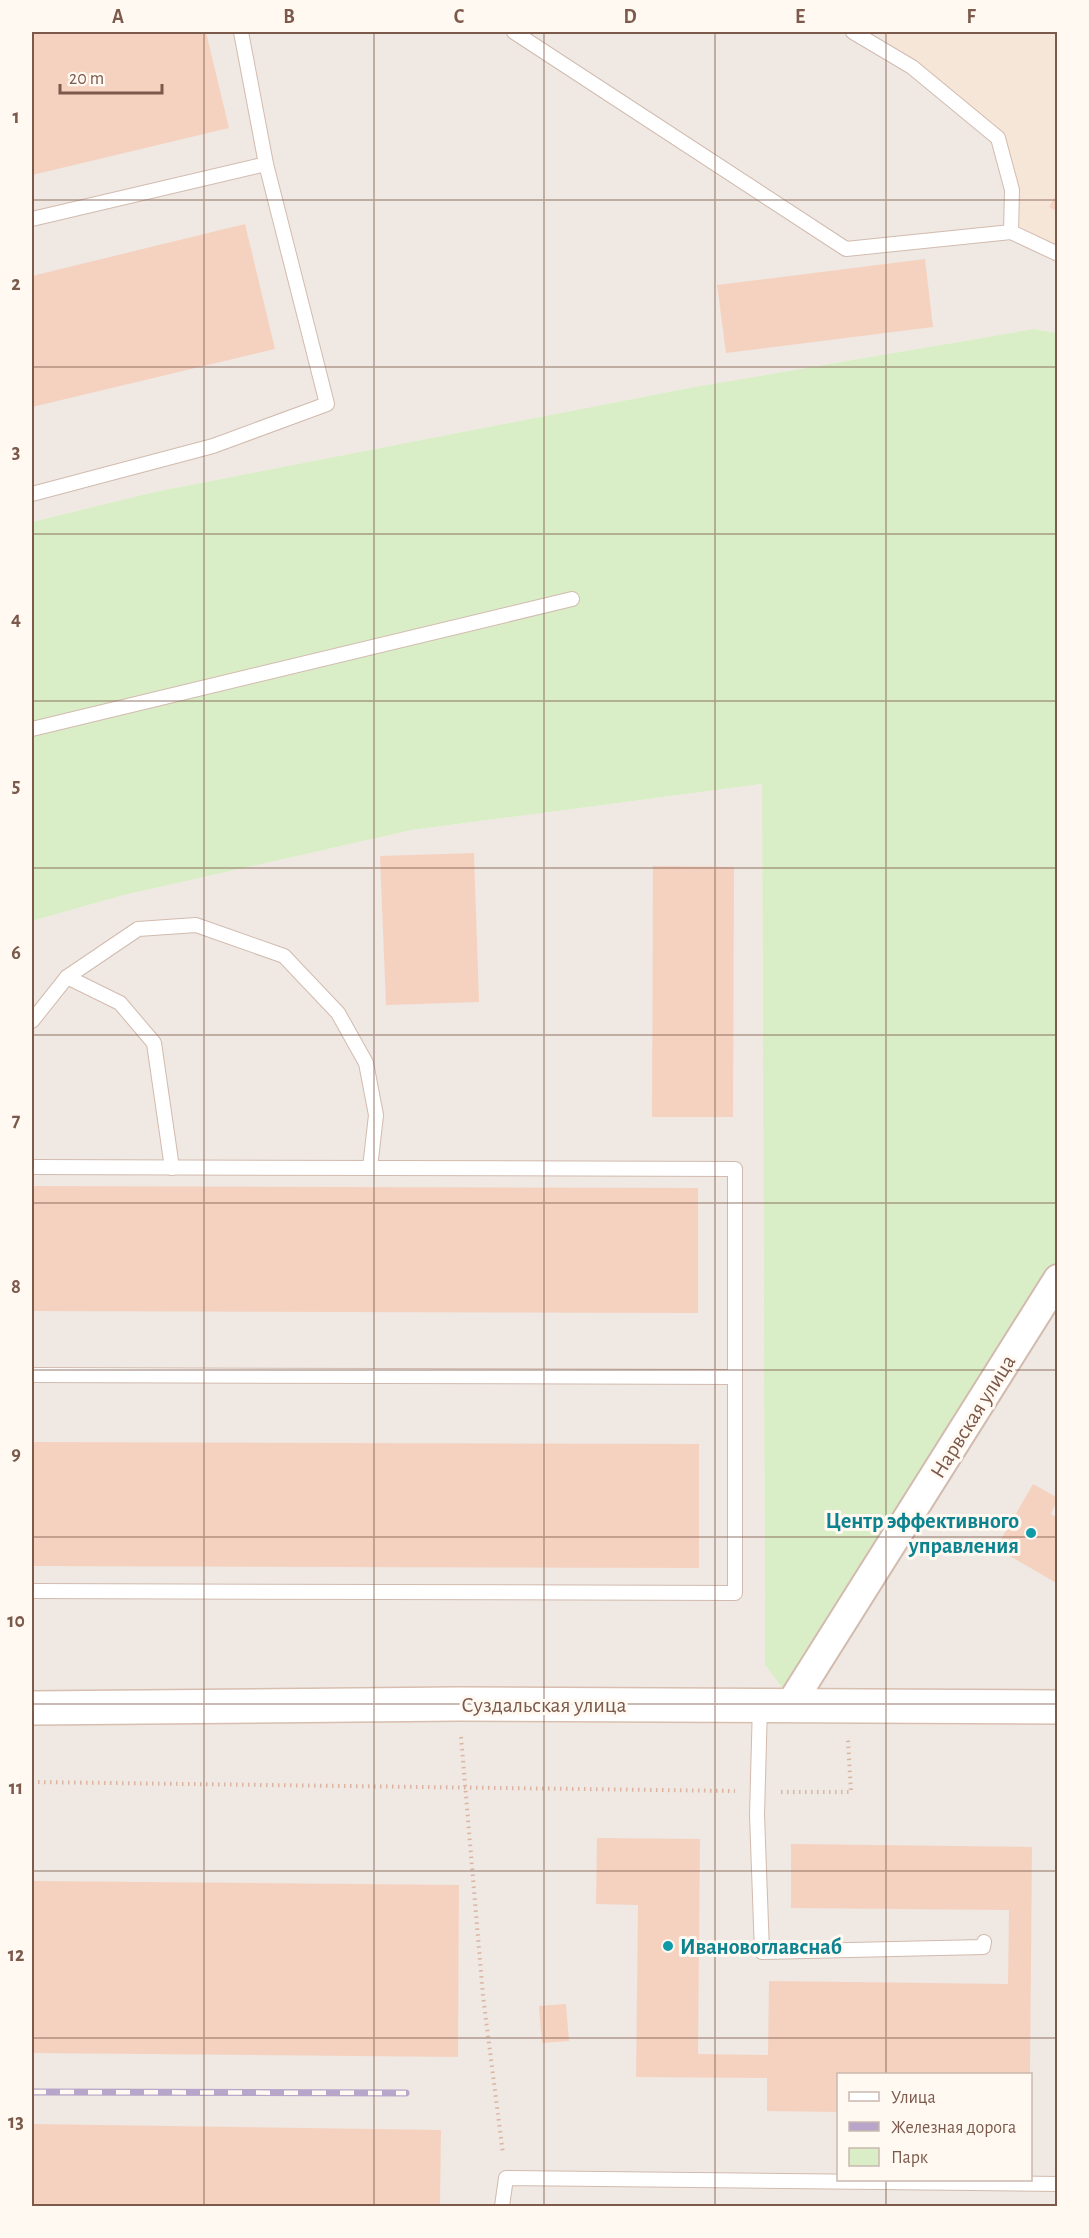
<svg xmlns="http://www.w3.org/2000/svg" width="1089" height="2238" font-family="'Alegreya Sans',sans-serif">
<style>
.residential{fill:#f6e6d8}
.industrial{fill:#efe8e3;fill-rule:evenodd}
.green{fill:#d9edc7}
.building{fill:#f5d2c0}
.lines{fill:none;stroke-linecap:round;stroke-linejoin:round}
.lane-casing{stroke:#d2bbae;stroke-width:16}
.street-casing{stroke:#d2bbae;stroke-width:32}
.secondary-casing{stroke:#d7beae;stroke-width:36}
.path{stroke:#dbb4a2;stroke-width:4;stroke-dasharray:1.5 4.5;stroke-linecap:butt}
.lane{stroke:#fff;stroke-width:14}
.street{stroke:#fff;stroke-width:28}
.secondary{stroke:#fff;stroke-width:33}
.rail-casing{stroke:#b7a6ca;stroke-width:7}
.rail{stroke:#fff9f2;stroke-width:4.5;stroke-dasharray:14;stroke-linecap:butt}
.grid{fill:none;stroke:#7b594b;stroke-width:1.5;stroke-opacity:0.55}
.culture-dot{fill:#0f9aa8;stroke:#fff9f2;stroke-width:2}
.labels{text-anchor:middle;stroke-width:6;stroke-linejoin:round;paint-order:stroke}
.street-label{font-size:22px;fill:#7b594b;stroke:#fff9f2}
.culture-label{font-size:22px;font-weight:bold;fill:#0d838f;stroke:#fff9f2;text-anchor:end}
.neatline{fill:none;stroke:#7b594b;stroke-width:2}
.grid-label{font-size:20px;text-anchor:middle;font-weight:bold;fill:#7b594b}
</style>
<rect width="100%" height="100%" fill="#fef5eb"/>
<path class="residential" d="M877,32H1057V249L1016,229Z"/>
<g class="industrial">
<path d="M32,32H877L1001,135L1016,229L1057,249V333L1034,329L689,388L154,492L32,522Z"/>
<path d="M762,784L765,1665L789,1697L32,1694V921L124,895L412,830Z"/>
<path d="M1057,1290V1695L807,1693Z"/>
<path d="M32,1720L1057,1725V2206H32ZM838,2074H1030V2180H838Z"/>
</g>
<path class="green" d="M1034,329L1057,333V1267L789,1697L765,1665L762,784L412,830L124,895L32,921V522L154,492L689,388Z"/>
<g class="building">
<path d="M44,32H206L229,128L32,175V34Z"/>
<path d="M1058,192V212L1049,207Z"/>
<path d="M245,224L275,349L32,407V276Z"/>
<path d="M925,259L933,327L726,353L717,285Z"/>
<path d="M474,853L479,1002L386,1005L380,856Z"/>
<path d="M653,866L734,867L733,1117H652Z"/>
<path d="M32,1186L698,1188V1313L32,1311Z"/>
<path d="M32,1442L699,1444V1568L32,1566Z"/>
<path d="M1033,1484L1058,1498L1051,1514L1058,1518V1584L996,1548Z"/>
<path d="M597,1838L700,1839L698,2054L768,2055L769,1981L1008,1984L1009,1910L791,1908V1844L1032,1847L1030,2074H838V2112L767,2111V2078L636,2077L638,1905L596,1904Z"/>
<path d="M32,1881L459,1885L458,2057L32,2053Z"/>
<path d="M566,2004L569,2041L542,2043L539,2006Z"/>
<path d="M32,2124L441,2130L440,2206H32Z"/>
</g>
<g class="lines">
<g class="lane-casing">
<g id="lane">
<path d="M241,32L266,164"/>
<path d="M514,32L846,249L1011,232"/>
<path d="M853,32L912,67L998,138L1012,190L1011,232L1058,254"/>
<path d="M32,219L266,164L327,404L213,446L32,494"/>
<path d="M32,729L572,599"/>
<path d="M67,977L120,1003L154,1043L172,1168"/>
<path d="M32,1021L67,977L138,929L196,925L284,956L338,1013L366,1063L376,1115L370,1168"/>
<path d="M32,1167L735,1169V1593L32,1591"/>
<path d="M32,1375L735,1377"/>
<path d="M760,1705L757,1815L762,1952L983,1947L984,1942"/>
<path d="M502,2206L506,2178L1058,2184"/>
</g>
</g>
<g class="street-casing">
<path id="street" d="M790,1705L1058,1279"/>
</g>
<g class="secondary-casing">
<path id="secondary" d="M32,1708L458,1704L1058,1707"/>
</g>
<g class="path">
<path d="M461,1737L483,1996L503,2154"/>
<path d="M32,1782L735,1791"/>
<path d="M781,1792H851L848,1740"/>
</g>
<use href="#lane" class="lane"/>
<use href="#street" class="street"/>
<use href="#secondary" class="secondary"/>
<g class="rail-casing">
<path id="rail" d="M32,2092L406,2093"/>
</g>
<use href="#rail" class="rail"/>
</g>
<path class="grid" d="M204,32V2206M374,32V2206M544,32V2206M715,32V2206M886,32V2074M32,200H1058M32,367H1058M32,534H1058M32,701H1058M32,868H1058M32,1035H1058M32,1203H1058M32,1370H1058M32,1537H1058M32,1704H1058M32,1871H1058M32,2038H1058M886,2180V2206"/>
<g class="culture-dot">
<circle cx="1031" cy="1533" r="6"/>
<circle cx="668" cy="1946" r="6"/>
</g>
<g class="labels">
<g class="street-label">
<text transform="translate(972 1416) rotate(-58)" y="8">Нарвская улица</text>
<text x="544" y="1712">Суздальская улица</text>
</g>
<g class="culture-label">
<text x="1019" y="1528">Центр эффективного<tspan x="1019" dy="25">управления</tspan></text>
<text x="680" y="1954" text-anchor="start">Ивановоглавснаб</text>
</g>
</g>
<rect width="1089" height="2238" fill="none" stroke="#fff9f2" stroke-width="66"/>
<rect x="837" y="2073" width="195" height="108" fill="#fff9f2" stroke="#cab9af" stroke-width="1.5"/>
<rect x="849" y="2092" width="30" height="9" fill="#ffffff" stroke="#cab9af" stroke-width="1.5"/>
<text x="891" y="2103" font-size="18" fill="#7b594b">Улица</text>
<rect x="849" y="2122" width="30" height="9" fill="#b7a6ca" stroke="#cab9af" stroke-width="1.5"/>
<text x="891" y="2133" font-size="18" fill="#7b594b">Железная дорога</text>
<rect x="849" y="2148" width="30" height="18" fill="#d9edc7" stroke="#cab9af" stroke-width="1.5"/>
<text x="891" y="2163" font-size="18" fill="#7b594b">Парк</text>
<path d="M60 84v9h102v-9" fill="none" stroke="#7b594b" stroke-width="3"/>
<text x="69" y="84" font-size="18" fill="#7b594b" stroke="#fff9f2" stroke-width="4.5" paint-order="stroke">20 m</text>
<rect x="33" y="33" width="1023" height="2172" class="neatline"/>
<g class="grid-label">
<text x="118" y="23">A</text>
<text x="289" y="23">B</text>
<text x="459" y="23">C</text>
<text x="630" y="23">D</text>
<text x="800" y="23">E</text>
<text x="971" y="23">F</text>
<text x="16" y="123">1</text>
<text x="16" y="290">2</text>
<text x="16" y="458">3</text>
<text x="16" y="625">4</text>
<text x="16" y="792">5</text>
<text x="16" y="959">6</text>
<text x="16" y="1126">7</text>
<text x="16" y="1293">8</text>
<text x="16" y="1460">9</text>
<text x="16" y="1627">10</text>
<text x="16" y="1794">11</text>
<text x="16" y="1961">12</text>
<text x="16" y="2128">13</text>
</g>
</svg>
